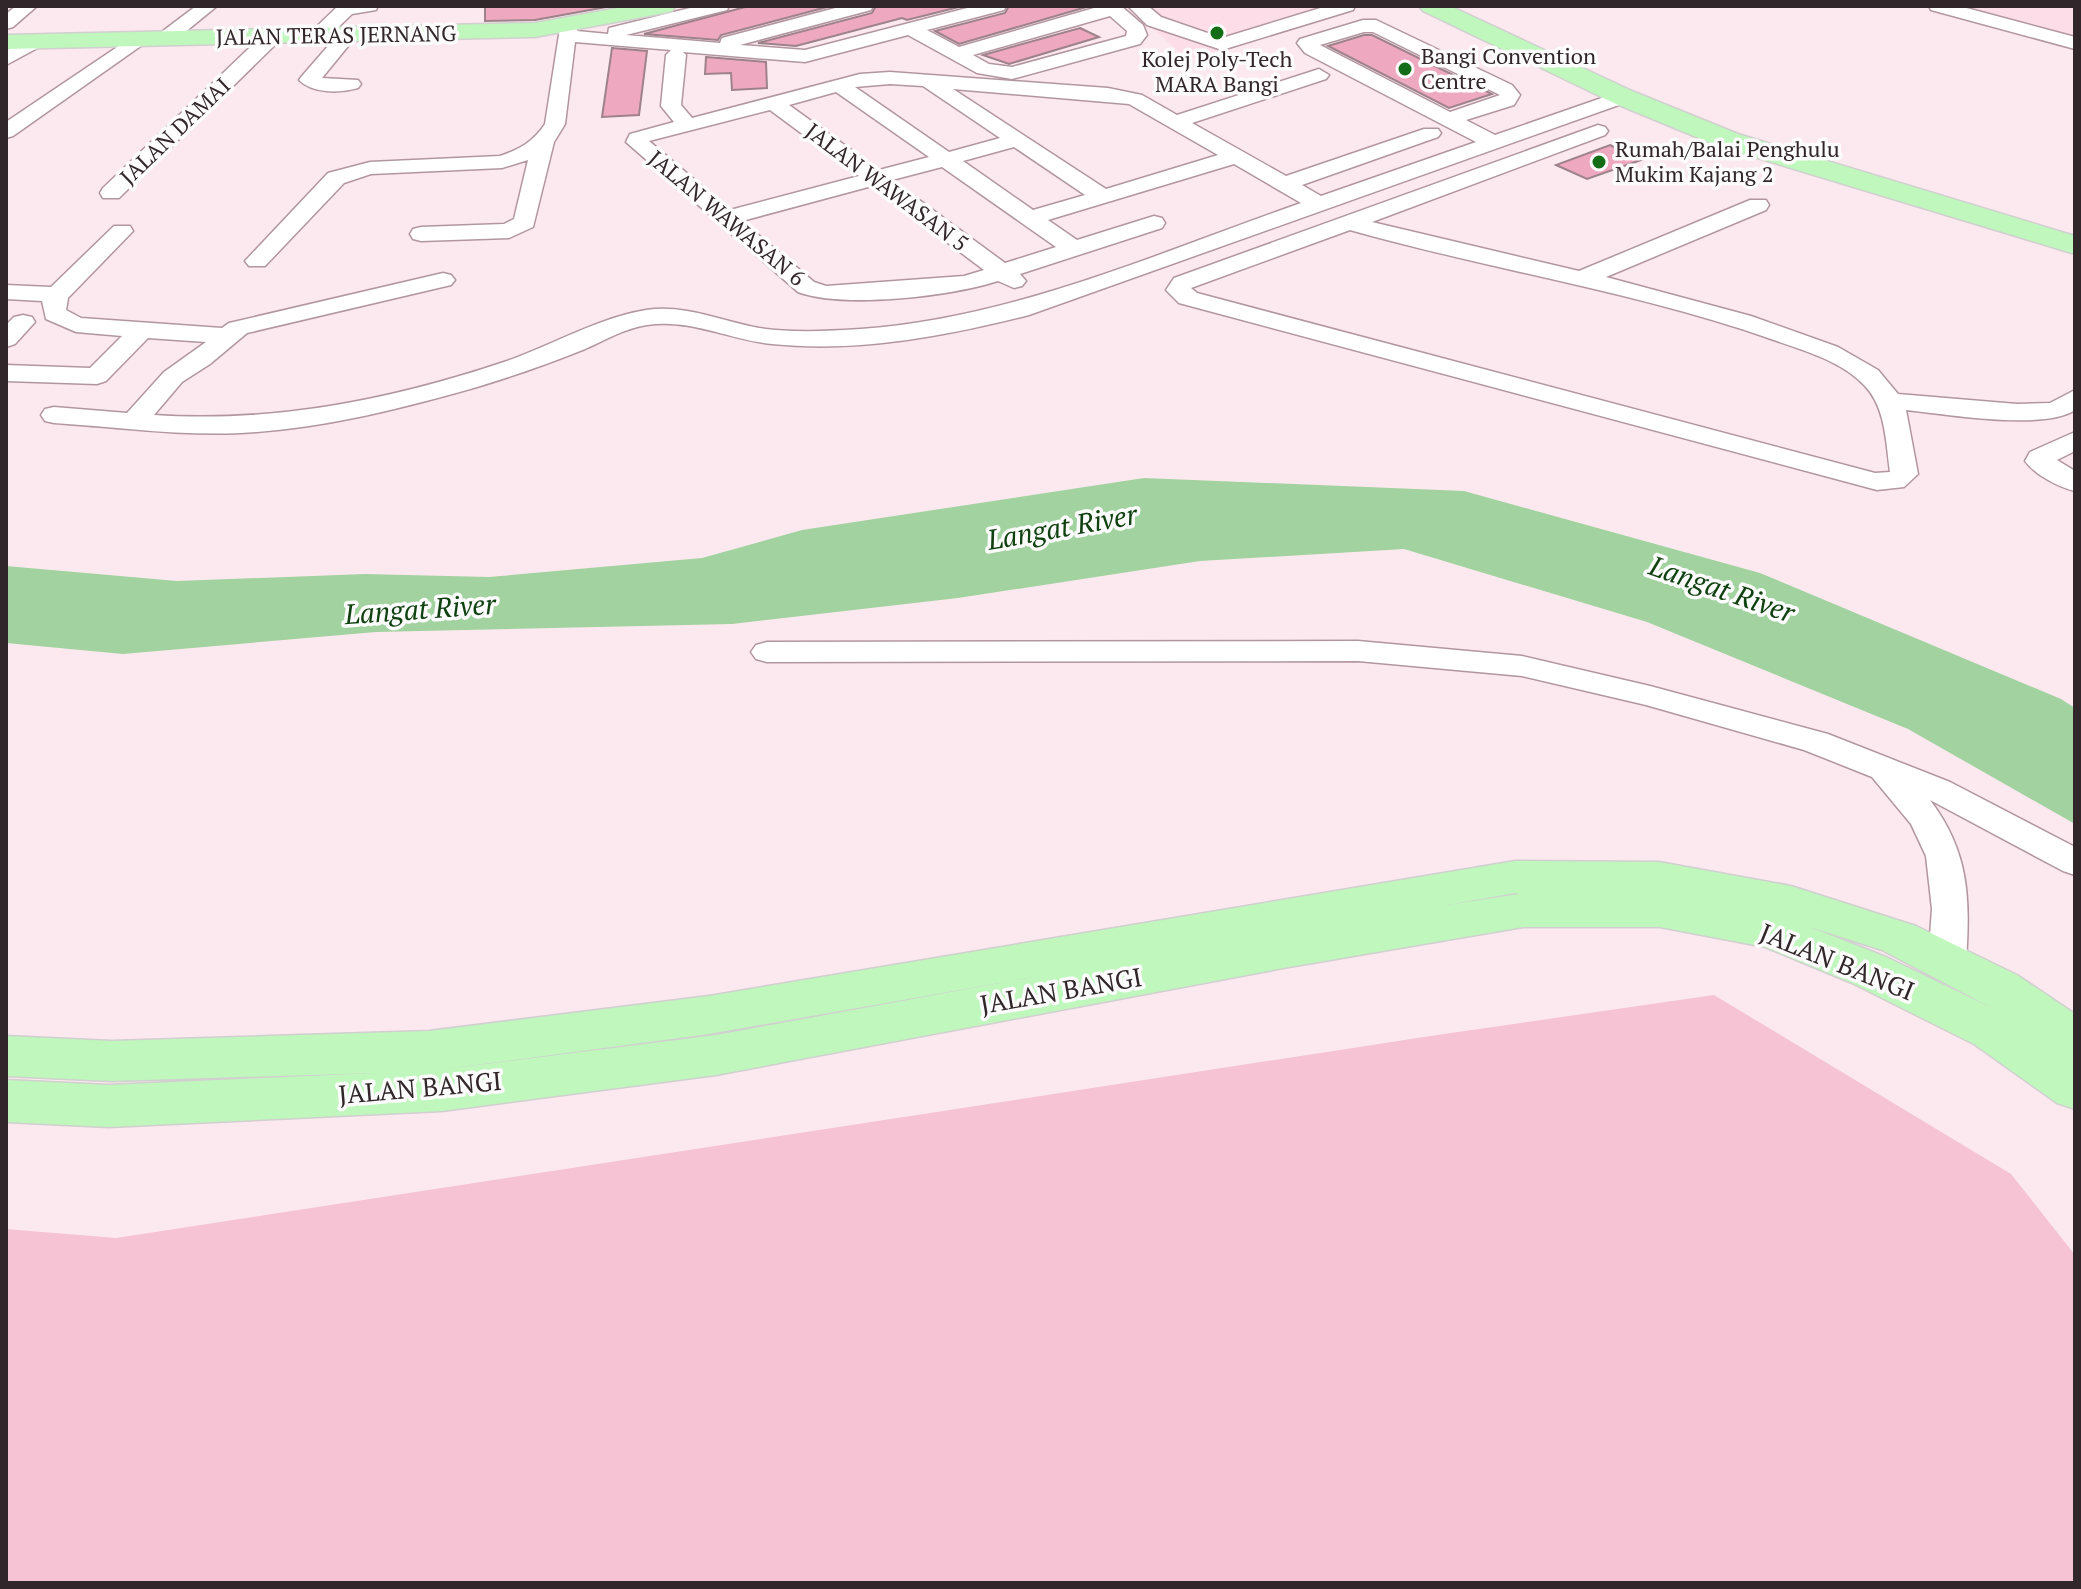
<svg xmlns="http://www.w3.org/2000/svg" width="2081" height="1589" font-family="'PT Serif',serif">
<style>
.built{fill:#fddee8}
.green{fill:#f5c3d4}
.water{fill:#a2d29f}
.building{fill:#eea9c1;stroke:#9d828a;stroke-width:2}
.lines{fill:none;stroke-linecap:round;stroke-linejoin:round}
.minor-casing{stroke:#b2969f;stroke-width:3}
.major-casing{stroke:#d2cfd0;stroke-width:3}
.minor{fill:#fff;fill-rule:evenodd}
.major{fill:#bff7bd;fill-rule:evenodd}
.poi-dot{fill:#136d17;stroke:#fcfcfc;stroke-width:3}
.labels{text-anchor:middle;stroke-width:7;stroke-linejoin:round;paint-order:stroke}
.far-street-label{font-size:22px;fill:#312629;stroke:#fcfcfc}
.far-poi-label{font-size:22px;fill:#312629;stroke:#fcfcfc;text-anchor:start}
.street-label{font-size:26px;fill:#312629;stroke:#fcfcfc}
.water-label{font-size:28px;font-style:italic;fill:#104110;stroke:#fcfcfc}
</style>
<rect width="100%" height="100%" fill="#fce9ef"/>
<g class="built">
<path d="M732,6H855L704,47L610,37Z"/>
<path d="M1128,6H1365L1188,60Z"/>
<path d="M1923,6H2075V41Z"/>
</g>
<path class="green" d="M1714,995L2011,1174L2075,1255V1583H6V1229L116,1238L1437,1035Z"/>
<path class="water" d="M1144,478L1464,491L1760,573L2061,699L2075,708V824L1908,729L1647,622L1404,549L1200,561L958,598L732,624L376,632L123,654L6,643V566L177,581L365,574L489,577L702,558L802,530Z"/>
<g class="building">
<path d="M485,6H612L535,20L485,21Z"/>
<path d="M749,6H831L721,35L718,40L644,34Z"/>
<path d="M876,6H963L907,20L902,18L796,46L758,43L872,13Z"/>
<path d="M1009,6H1090L959,44L935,31L1005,13Z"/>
<path d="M1080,28L1099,37L1009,64L983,55Z"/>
<path d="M1364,35H1372L1492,94L1449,108L1328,46Z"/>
<path d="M612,48L647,51L639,115L602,117Z"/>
<path d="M706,57L766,62L767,88L732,90L731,73L705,74Z"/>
<path d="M1610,145L1641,160L1587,179L1556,165Z"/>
</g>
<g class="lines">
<g class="minor-casing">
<g id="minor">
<path d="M16,6H37L13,27L6,29V14Z"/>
<path d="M196,6H217L173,42H159L156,38L159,34Z"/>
<path d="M338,6H378L376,10L352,14L326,39H312L310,35L312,31Z"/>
<path d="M698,6H729L727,10L626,35L720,43L722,38L843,6H873L871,10L740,45L805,50L975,6H1006L1004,10L927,30L959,47L1101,6H1121L1143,25L1147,35L1140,44L1012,79L977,73L908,35L805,62L683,52L686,55L681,105L692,118L860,74L890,72L1108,88L1142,95L1177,115L1319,69L1329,75L1326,79L1192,123L1286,176L1424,129H1438L1441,133L1438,137L1302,185L1321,196L1476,142L1305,53L1297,43L1300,39L1363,20H1376L1512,85L1520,95L1514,105L1466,120L1495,135L1616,93L1623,91L1633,97L1630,101L1029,315C946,336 857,353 772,344C730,340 690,318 647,325C626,328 605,340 585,349C550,363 514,376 477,387C400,409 321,429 241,433C178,436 116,427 54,423L45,421L41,415L45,409L54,407L127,413L164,372L206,342L148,338L106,381L97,384L6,381V365L90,368L122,336L76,332L46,319L42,301L6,299V285L51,287L114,226H130L133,231L68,298L66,310L81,318L222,328L229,323L443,273L451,275L455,280L451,285L247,333L210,364L182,382L154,415C274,423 390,400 504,362C551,346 597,318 646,310C685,304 721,321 759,328C792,333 827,331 861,329C1014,318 1158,253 1301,203L1234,164L1048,220L1077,240L1154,216L1162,218L1165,223L1162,228L1020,274L1026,281L1022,286L1014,288L998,281C951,296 844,309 798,292L626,142L630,134L674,122L661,106L666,55L671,50L575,42L565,124L554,142L533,227L509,238L421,241L413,239L410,234L413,229L421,227L504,224L514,219L528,160L502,168L371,174L344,183L265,266H249L245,261L328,173L370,162L500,156C520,149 533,142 545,124L561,22H575L577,31L608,34L609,28ZM1110,16L1127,31L1126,36L1012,67L989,64L973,55ZM1364,32H1373L1500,95L1450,112L1320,45ZM890,84L923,86L1000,138L949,152L855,87ZM953,89L1129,104L1218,155L1106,189ZM836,92L929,157L879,170L789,105ZM770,110L859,176L730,210L649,141ZM1014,147L1085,195L1033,210L963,161ZM942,167L1056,247L1005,263L892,180ZM872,186L984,270L964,276L826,286L814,282L742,221Z"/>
<path d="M1128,6H1148L1161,17L1222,38L1327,6H1355L1353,10L1222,50L1147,25Z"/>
<path d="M1929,6H1959L2075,37V49L1931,10Z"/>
<path d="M349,28L358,34L322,78L358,80L361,84L358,88C340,93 313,94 299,80L302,76L342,30Z"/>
<path d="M273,30L283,36L280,40L119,198H103L100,193L103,188L266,32Z"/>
<path d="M138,33L148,39L145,43L13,136L6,138V122Z"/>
<path d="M36,35L43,37L46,41L43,45L6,65V51Z"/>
<path d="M1598,125L1605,127L1608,131L1605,135L1372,222L1579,271L1750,200H1766L1769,205L1766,210L1606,277L1751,316L1838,347L1878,370L1898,394L2017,404L2050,403L2075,390V410C2044,431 1945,414 1906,410L1918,474L1904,487L1877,490L1179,303L1166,290L1174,278ZM1350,230C1491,270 1635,291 1774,340C1805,351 1842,361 1865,386C1886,408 1886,444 1890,472L1875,473L1197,293L1191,288Z"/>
<path d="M23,315L32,317L35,322L15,344L6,347V325L14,317Z"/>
<path d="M2075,432V451L2057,460L2075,471V491C2059,487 2035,475 2025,461L2030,452Z"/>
<path d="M1358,641L1522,656L1650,686L1828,734L1950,782L2075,847V875L2063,871L1930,800C1970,853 1970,899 1966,962L1960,972L1947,976L1934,972L1928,962L1932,909L1926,856L1911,824L1872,777L1804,750L1646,705L1522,676L1358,661L767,662L756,659L751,652L756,645L767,642Z"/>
</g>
</g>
<g class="major-casing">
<g id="major">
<path d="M629,6H676L672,11L664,13L535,37L6,49V35L535,23Z"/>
<path d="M1419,6H1450L1632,91L1738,134L2075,236V254L1718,146L1614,103L1423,11Z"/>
<path d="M1515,861L1659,862L1791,886L1916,926L2017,975L2075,1014V1060L2071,1058L2075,1061V1109L2057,1103L1974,1044L1852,983L1765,947L1660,927H1523L1289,967L716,1075L442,1111L109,1127L6,1122V1080L109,1085L375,1073L112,1081L6,1076V1036L112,1041L429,1031L709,996ZM1515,893L1519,894L1447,905ZM1810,927L1882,950L1992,1008L1886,957ZM1039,976L716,1035L438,1070L709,1034Z"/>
</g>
</g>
<use href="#minor" class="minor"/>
<use href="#major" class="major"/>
</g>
<g class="poi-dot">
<circle cx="1217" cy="33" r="8"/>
<circle cx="1405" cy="69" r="8"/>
<circle cx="1599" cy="162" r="8"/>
</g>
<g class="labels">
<g class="far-street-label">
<text transform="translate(336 35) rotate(-1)" y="8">JALAN TERAS JERNANG</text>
<text transform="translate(175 131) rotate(-44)" y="8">JALAN DAMAI</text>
<text transform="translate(887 187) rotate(37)" y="8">JALAN WAWASAN 5</text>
<text transform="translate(727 218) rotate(40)" y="8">JALAN WAWASAN 6</text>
</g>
<g class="far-poi-label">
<text x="1421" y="64">Bangi Convention<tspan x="1421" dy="25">Centre</tspan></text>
<text x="1217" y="67" text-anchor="middle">Kolej Poly-Tech<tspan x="1217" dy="25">MARA Bangi</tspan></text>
<text x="1615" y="157">Rumah/Balai Penghulu<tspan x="1615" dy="25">Mukim Kajang 2</tspan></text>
</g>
<g class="street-label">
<text transform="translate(1837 962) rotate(22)" y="9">JALAN BANGI</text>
<text transform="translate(1061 991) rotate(-10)" y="9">JALAN BANGI</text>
<text transform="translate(420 1088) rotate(-5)" y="9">JALAN BANGI</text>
</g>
<g class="water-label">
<text transform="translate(1062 527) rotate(-10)" y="10">Langat River</text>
<text transform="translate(1722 589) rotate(19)" y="10">Langat River</text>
<text transform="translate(420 609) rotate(-4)" y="10">Langat River</text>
</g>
</g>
<rect width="2081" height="1589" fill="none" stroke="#312629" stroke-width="16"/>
</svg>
